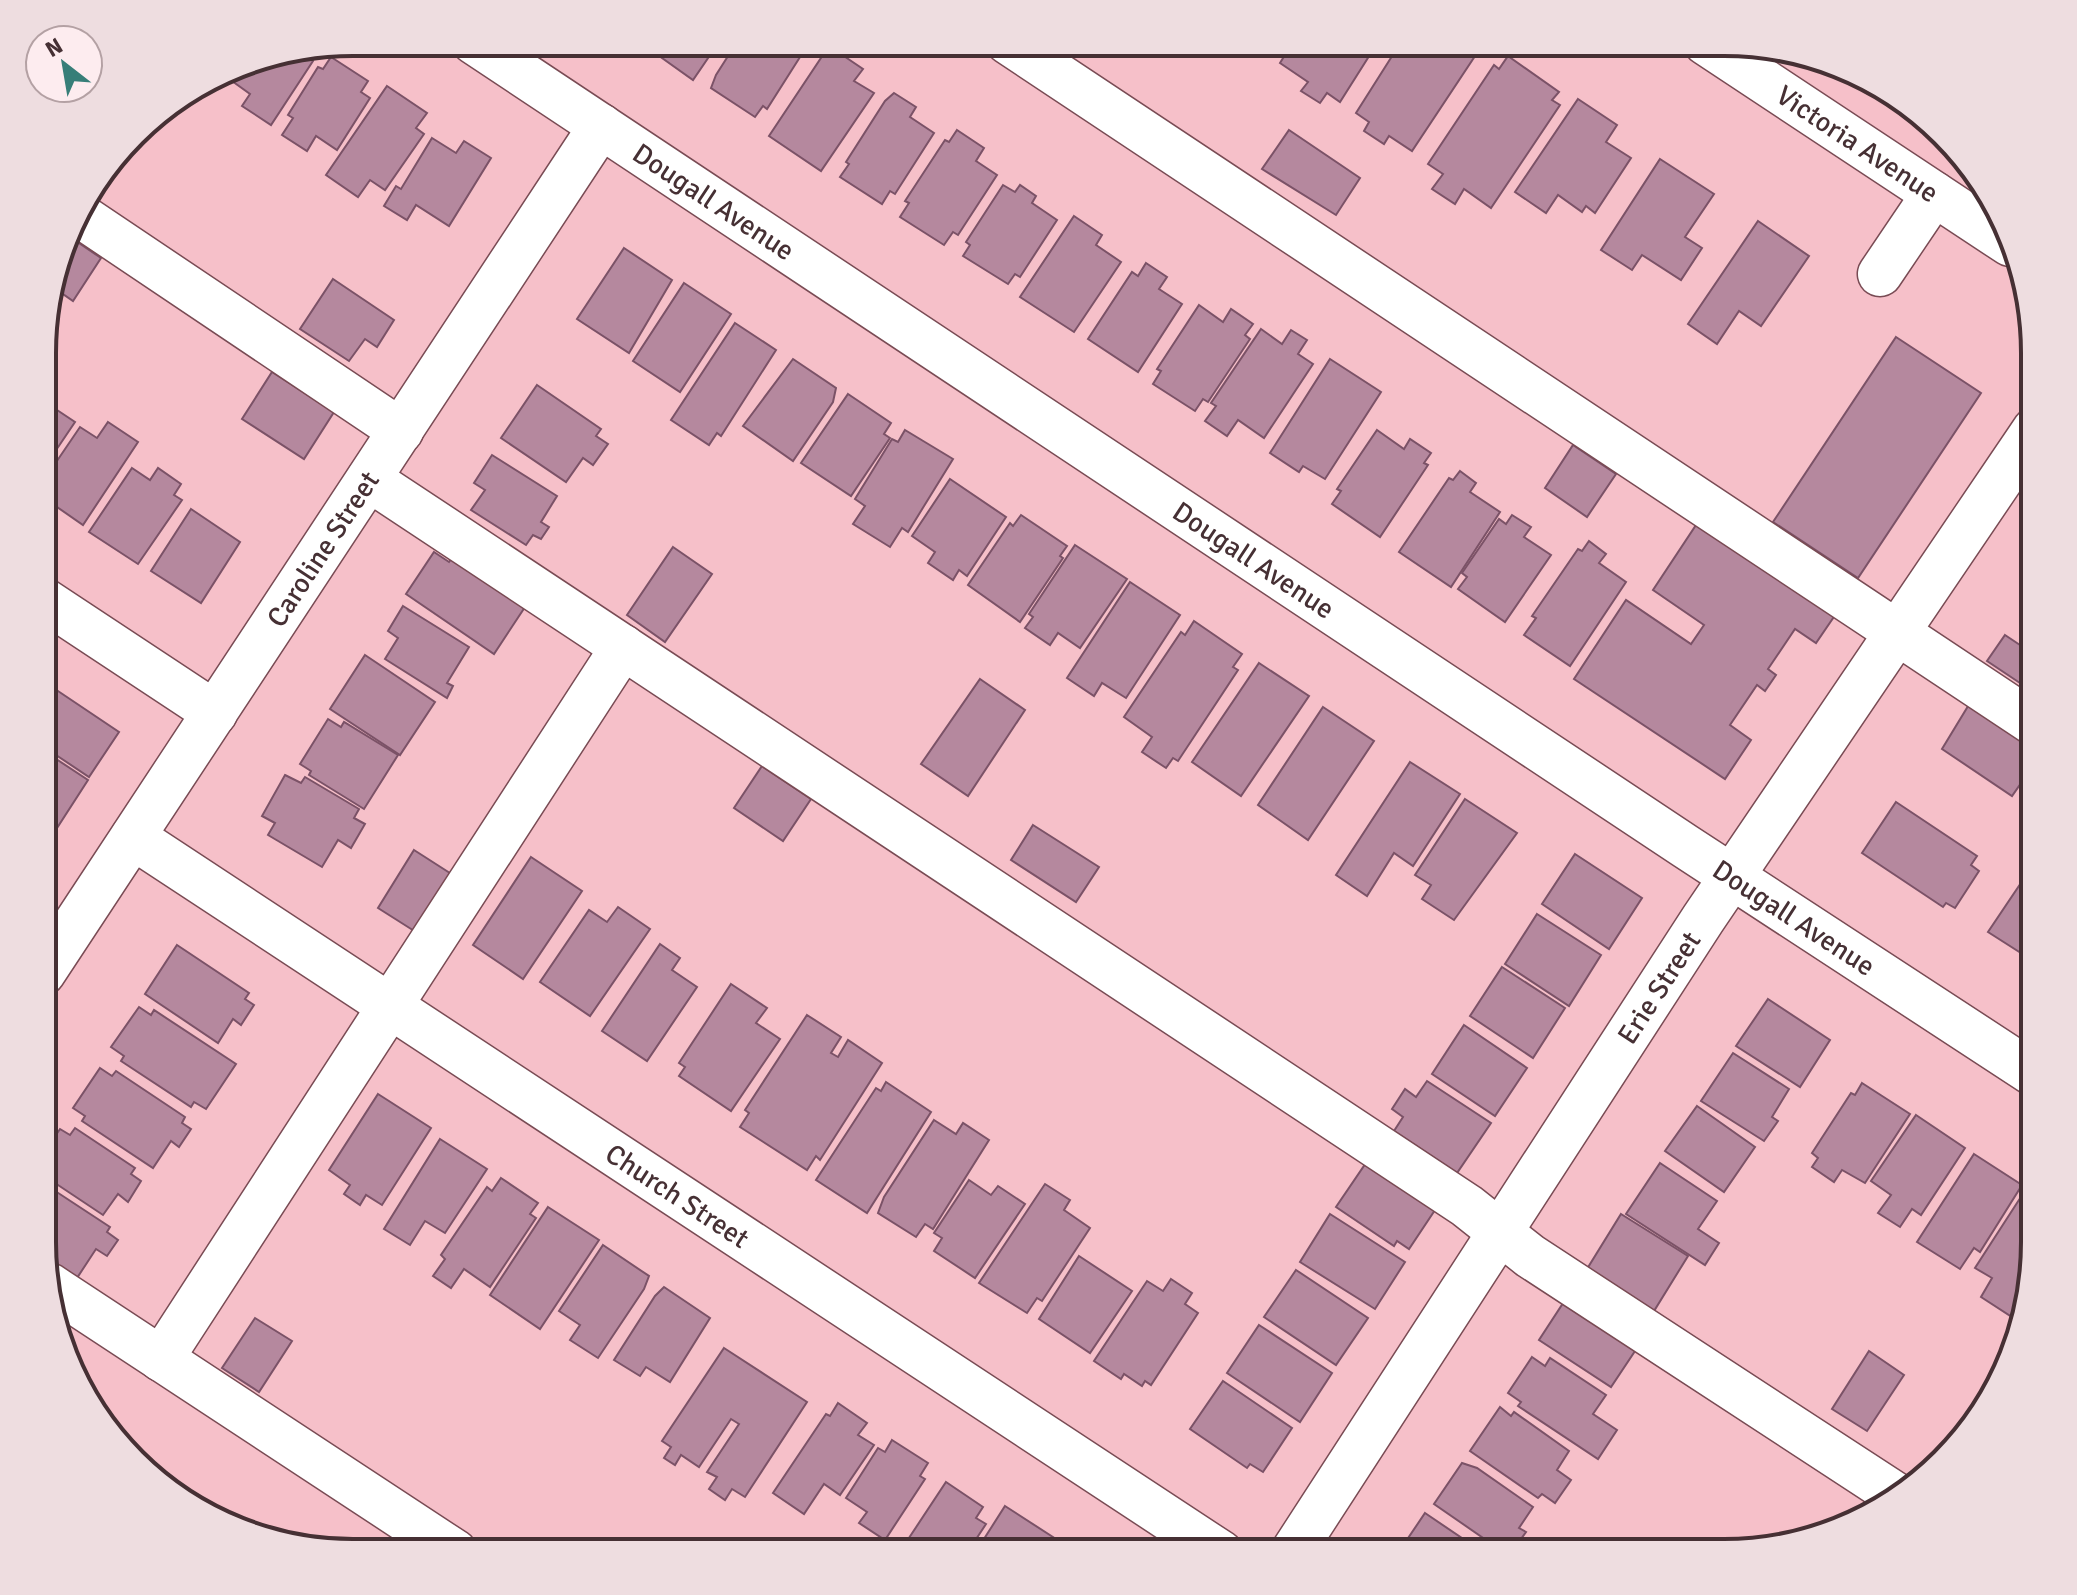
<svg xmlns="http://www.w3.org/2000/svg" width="2077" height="1595" font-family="Signika,sans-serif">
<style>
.building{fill:#b5889e;stroke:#7b5267;stroke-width:2}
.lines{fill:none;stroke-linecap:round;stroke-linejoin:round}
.minor-casing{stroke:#794b54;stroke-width:47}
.minor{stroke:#fff;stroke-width:44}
.labels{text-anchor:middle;stroke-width:8;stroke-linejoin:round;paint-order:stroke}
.street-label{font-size:28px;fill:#463034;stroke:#fdecef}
.rim{fill:none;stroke:#463034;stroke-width:4}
</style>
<rect width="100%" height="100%" fill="#f6c0c9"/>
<g class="building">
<path d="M662,42H719L693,80L655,53Z"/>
<path d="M737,42H786L784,46L800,57L767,109L763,106L755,117L711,88L716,75Z"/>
<path d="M1293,42H1378L1340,102L1327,93L1320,103L1301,91L1308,82L1280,63Z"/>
<path d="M1401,42L1461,43L1477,53L1412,151L1389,136L1384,144L1364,131L1369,122L1356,113Z"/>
<path d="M829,46L863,69L854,81L874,93L821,171L769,136Z"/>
<path d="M299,51L313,61L271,125L242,106L250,94L232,81L244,64L252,59Z"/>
<path d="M1508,56L1559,92L1552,100L1560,105L1491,208L1464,189L1455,204L1432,189L1443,174L1428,164L1494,65L1499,69Z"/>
<path d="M331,57L368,81L361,92L370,98L337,150L316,136L307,151L282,135L293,118L288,115L318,67L323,69Z"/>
<path d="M387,86L427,113L416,128L424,134L385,190L370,180L358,197L326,175Z"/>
<path d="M894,93L916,107L910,117L934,133L895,194L890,191L882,204L840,177L849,164L846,162L885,101Z"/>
<path d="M1578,99L1617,125L1606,142L1631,158L1595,213L1586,206L1582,212L1558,195L1546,213L1515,192Z"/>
<path d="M957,130L984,148L976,161L997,175L958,235L953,232L944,245L900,217L909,203L905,201L945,140L949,142Z"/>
<path d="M1289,130L1360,178L1336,215L1262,169Z"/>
<path d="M432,138L456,153L464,141L491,158L449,226L416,205L407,220L384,206L396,186L401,189Z"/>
<path d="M1660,159L1714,194L1685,237L1702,248L1681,280L1642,255L1632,270L1601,250Z"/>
<path d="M1003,185L1015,192L1020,185L1036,196L1032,203L1057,220L1020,277L1015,274L1008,284L963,256L970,245L966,242Z"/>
<path d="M1074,216L1102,235L1096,245L1121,262L1074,332L1020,297Z"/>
<path d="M1758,221L1809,256L1761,326L1739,311L1717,344L1688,324Z"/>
<path d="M70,237L101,258L73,301L53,287Z"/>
<path d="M624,248L672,280L629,353L577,319Z"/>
<path d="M1146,263L1167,277L1159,289L1182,304L1138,372L1088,339L1132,272L1138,276Z"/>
<path d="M333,279L394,320L377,347L365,339L349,361L300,329Z"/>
<path d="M684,283L731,314L680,392L633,361Z"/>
<path d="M1199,305L1223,322L1231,309L1253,324L1245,335L1250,339L1208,402L1203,399L1195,411L1153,384L1161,371L1157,369Z"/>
<path d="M735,323L776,350L721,436L717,433L709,445L671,420Z"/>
<path d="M1261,329L1282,344L1291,330L1307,340L1298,354L1313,364L1264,438L1238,420L1227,436L1205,421L1216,406L1211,403Z"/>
<path d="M1896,337L1981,393L1858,578L1773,522Z"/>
<path d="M793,359L836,388L833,402L793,461L743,426Z"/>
<path d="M1330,359L1381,392L1325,479L1303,466L1299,472L1270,453Z"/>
<path d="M272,372L334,412L304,459L242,419Z"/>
<path d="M537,385L601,429L596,436L608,444L593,465L583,458L566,482L501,438Z"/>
<path d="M848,394L891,423L884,434L890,438L851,496L801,463Z"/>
<path d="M45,402L75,422L44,468Z"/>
<path d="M108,422L138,442L83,525L44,498V480L80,427L97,438Z"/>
<path d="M905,430L953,459L908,532L902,528L890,547L853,524L865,506L855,499L892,439L898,442Z"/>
<path d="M1377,430L1404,449L1410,439L1431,453L1424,463L1428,465L1380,537L1332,504L1341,491L1337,489Z"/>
<path d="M1573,445L1616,474L1587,517L1545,488Z"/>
<path d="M492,455L557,496L541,522L549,527L541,539L533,535L526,545L471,510L485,490L474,483Z"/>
<path d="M132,468L150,480L158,468L181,484L174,495L182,500L138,564L89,532Z"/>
<path d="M1460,471L1476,483L1470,492L1500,512L1451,587L1399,552L1449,478L1453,480Z"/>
<path d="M950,479L1006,517L967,576L959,570L953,580L928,563L935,552L912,536Z"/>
<path d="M191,509L240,542L201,603L151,571Z"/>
<path d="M1704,513L1842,605L1816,643L1795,629L1768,669L1776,675L1765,691L1757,685L1730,725L1751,740L1725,779L1574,679L1626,600L1691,644L1704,625L1653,590Z"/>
<path d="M1021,515L1067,546L1060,556L1063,558L1020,622L968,585L1010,523L1013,526Z"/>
<path d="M1512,515L1531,527L1524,537L1551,555L1505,622L1458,589L1467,577L1462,573L1499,519L1506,524Z"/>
<path d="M1589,541L1606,554L1599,563L1626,582L1570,666L1524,635L1536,618L1532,616L1578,549L1582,551Z"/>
<path d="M1075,545L1127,579L1080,648L1058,633L1050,645L1025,628L1033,617L1029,614Z"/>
<path d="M673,547L712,574L665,642L627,615Z"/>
<path d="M434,552L449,562L452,558L525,607L494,654L406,594Z"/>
<path d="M1130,582L1180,615L1126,698L1102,683L1094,696L1067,678Z"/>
<path d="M403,606L469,647L447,683L453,686L447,698L385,659L398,638L388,631Z"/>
<path d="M1194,621L1242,654L1233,667L1238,670L1178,761L1173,758L1166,768L1142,752L1152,737L1124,717L1181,632L1185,635Z"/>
<path d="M2005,635L2035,655V693L1987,661Z"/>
<path d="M365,655L435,702L400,755L330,709Z"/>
<path d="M1259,663L1309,696L1241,796L1192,762Z"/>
<path d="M980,679L1025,710L968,796L921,764Z"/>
<path d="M49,685L119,732L89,777L44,747V693Z"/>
<path d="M1973,698L2035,738V763L2012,796L1942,749Z"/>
<path d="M1323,707L1374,741L1308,840L1258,805Z"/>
<path d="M328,719L341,727L344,722L398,755L364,809L309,775L311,771L300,764Z"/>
<path d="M44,751L88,780L57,828L44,819Z"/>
<path d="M1410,762L1460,794L1413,866L1394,853L1367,896L1336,875Z"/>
<path d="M762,766L811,799L783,841L734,808Z"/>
<path d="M285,775L301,783L305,777L359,809L354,818L365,824L351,848L338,840L322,867L268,835L275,823L262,816Z"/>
<path d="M1465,799L1517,833L1454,920L1422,899L1431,885L1415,875Z"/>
<path d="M1896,802L1977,856L1971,865L1979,871L1955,908L1946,903L1943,907L1862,853Z"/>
<path d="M1033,825L1099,867L1076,902L1011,860Z"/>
<path d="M414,850L467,884L430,941L378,908Z"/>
<path d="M1575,854L1642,898L1609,949L1542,904Z"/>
<path d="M531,857L582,891L523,979L473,945Z"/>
<path d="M2035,862V962L1988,932Z"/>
<path d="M618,907L650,929L590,1016L540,982L589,910L607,922Z"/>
<path d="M1537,914L1601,955L1569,1006L1505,964Z"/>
<path d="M660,944L680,958L672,970L697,987L647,1061L602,1031Z"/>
<path d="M177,945L249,993L245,999L254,1005L241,1025L233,1019L218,1043L145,994Z"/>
<path d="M1502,967L1565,1008L1533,1058L1470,1016Z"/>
<path d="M731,984L767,1008L756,1023L780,1039L731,1111L679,1076L685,1067L679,1063Z"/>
<path d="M1768,999L1830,1040L1800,1087L1736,1046Z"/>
<path d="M139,1007L151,1015L154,1010L236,1064L206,1109L194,1102L191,1107L121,1061L124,1056L111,1047Z"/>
<path d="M807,1015L841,1037L831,1053L838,1057L848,1040L882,1063L820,1160L816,1156L807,1170L740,1127L749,1113L745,1110Z"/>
<path d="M1464,1025L1527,1068L1495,1116L1432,1074Z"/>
<path d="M1733,1053L1789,1089L1772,1117L1778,1121L1764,1141L1701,1101Z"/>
<path d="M100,1068L112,1076L116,1071L185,1117L182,1123L191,1129L179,1147L171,1141L153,1168L82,1121L85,1116L73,1108Z"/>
<path d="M1427,1081L1491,1123L1457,1173L1394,1131L1403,1117L1392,1109L1405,1089L1416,1097Z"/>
<path d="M886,1082L931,1112L867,1213L816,1180L876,1088L881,1091Z"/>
<path d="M1862,1083L1910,1114L1865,1183L1842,1170L1834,1182L1812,1167L1818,1158L1812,1153L1851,1093L1855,1095Z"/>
<path d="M378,1094L431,1128L382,1205L366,1195L360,1205L344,1194L350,1185L329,1170Z"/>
<path d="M1697,1106L1755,1147L1724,1192L1665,1151Z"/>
<path d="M1916,1115L1965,1148L1921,1215L1912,1209L1900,1227L1878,1213L1891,1195L1871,1181Z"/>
<path d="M934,1120L956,1134L963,1123L989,1140L933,1229L925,1224L916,1237L878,1213L884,1197Z"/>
<path d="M75,1128L135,1168L131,1174L141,1181L128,1202L118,1194L103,1215L43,1175V1154L60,1129L70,1135Z"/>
<path d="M440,1139L487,1169L445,1233L425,1221L410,1245L384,1229Z"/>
<path d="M1974,1154L2022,1185L1980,1252L1974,1248L1960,1269L1917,1242Z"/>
<path d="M1368,1160L1437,1207L1409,1249L1397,1241L1394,1246L1336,1207Z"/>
<path d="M1660,1163L1717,1201L1698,1229L1719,1243L1705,1265L1626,1214Z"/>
<path d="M501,1178L538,1203L530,1214L536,1218L490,1287L464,1269L451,1288L433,1276L445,1259L441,1255L487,1187L492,1191Z"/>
<path d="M969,1180L991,1195L998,1186L1025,1204L975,1278L934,1251L942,1238L934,1233Z"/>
<path d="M43,1183L110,1227L107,1232L118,1240L107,1256L96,1249L77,1278L43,1256Z"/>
<path d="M1045,1184L1070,1200L1064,1210L1090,1228L1042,1301L1037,1298L1027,1313L979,1283Z"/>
<path d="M2026,1189L2034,1194V1263L2025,1303L2022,1301L2012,1317L1981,1297L1992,1278L1975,1268Z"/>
<path d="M548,1207L599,1240L540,1329L490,1295Z"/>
<path d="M1330,1214L1405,1262L1375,1309L1300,1262Z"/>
<path d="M1621,1214L1688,1256L1654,1311L1587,1269Z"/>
<path d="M603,1245L649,1276L644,1289L598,1358L570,1340L580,1325L559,1311Z"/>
<path d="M1079,1256L1132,1291L1090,1353L1039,1319Z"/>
<path d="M1296,1270L1368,1318L1336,1365L1264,1317Z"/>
<path d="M1171,1279L1192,1293L1185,1304L1198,1313L1151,1385L1145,1381L1142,1386L1124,1374L1121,1379L1094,1361L1147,1281L1163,1291Z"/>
<path d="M664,1287L710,1318L670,1382L646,1367L640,1376L614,1360L655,1296Z"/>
<path d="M1571,1291L1643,1339L1611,1387L1539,1340Z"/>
<path d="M255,1318L292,1341L259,1392L222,1368Z"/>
<path d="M1259,1325L1332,1373L1300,1422L1227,1373Z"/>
<path d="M724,1348L807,1402L745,1497L732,1489L725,1500L709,1489L717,1477L707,1472L739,1424L731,1419L699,1467L681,1455L675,1465L664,1458L671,1447L662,1441Z"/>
<path d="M1869,1351L1904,1375L1867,1431L1832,1409Z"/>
<path d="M1532,1357L1545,1366L1550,1358L1606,1395L1593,1414L1617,1430L1598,1459L1518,1406L1521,1402L1508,1393Z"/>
<path d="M1223,1381L1292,1428L1263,1472L1250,1464L1247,1468L1190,1429Z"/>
<path d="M838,1403L867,1423L858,1435L874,1445L840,1495L824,1484L804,1514L773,1493L826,1414L830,1416Z"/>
<path d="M1500,1407L1511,1416L1514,1412L1569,1451L1557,1470L1571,1480L1555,1503L1542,1494L1538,1498L1470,1451Z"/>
<path d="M892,1440L928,1463L920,1476L925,1479L885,1540L859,1523L867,1512L846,1498L878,1448L885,1452Z"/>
<path d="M1462,1463L1477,1468L1533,1507L1519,1528L1526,1532L1513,1550L1506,1545L1502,1551L1434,1504Z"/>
<path d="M946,1482L983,1507L976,1518L986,1524L967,1553H899Z"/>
<path d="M1005,1506L1056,1539L1047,1553H975Z"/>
<path d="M1425,1513L1484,1553H1398Z"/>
</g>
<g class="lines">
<g class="minor-casing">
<g id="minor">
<path id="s1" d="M474,42L1685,846L2034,1074"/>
<path d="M1008,42L2035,724"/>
<path id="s2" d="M1706,43L2010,244"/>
<path d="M78,214L401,431"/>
<path d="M1880,274L1934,194"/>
<path d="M369,479L1467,1206L1530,1256L1896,1495"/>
<path d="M44,600L215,713"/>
<path id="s3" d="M133,837L1221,1553"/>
<path id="s4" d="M43,973L601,126"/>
<path d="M49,1285L455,1552"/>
<path d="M161,1359L623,647"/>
<path id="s5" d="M1292,1553L1703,919L2035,429"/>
</g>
</g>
<use href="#minor" class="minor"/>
</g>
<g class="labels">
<g class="street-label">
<text dy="10" stroke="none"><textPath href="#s2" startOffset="182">Victoria Avenue</textPath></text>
<text dy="10" stroke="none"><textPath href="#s1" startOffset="288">Dougall Avenue</textPath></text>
<text dy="10" stroke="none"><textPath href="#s4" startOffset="508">Caroline Street</textPath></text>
<text dy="10" stroke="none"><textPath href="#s1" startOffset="936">Dougall Avenue</textPath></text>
<text dy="10" stroke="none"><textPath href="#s1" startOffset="1584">Dougall Avenue</textPath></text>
<text dy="10" stroke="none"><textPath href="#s5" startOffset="674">Erie Street</textPath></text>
<text dy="10" stroke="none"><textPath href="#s3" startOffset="652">Church Street</textPath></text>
</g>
</g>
<path d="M0 0H2077V1595H0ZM353 56H1724A297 297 0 0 1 2021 353V1242A297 297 0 0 1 1724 1539H353A297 297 0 0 1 56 1242V353A297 297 0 0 1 353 56Z" fill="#eedde0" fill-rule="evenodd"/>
<path class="rim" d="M353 56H1724A297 297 0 0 1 2021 353V1242A297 297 0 0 1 1724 1539H353A297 297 0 0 1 56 1242V353A297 297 0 0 1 353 56Z"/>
<g transform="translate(64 64) rotate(329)"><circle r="38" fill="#fdecef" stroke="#b4a1a4" stroke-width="2"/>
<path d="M0-6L14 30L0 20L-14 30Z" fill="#377e78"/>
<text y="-12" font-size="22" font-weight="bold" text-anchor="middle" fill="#463034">N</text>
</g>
</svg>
